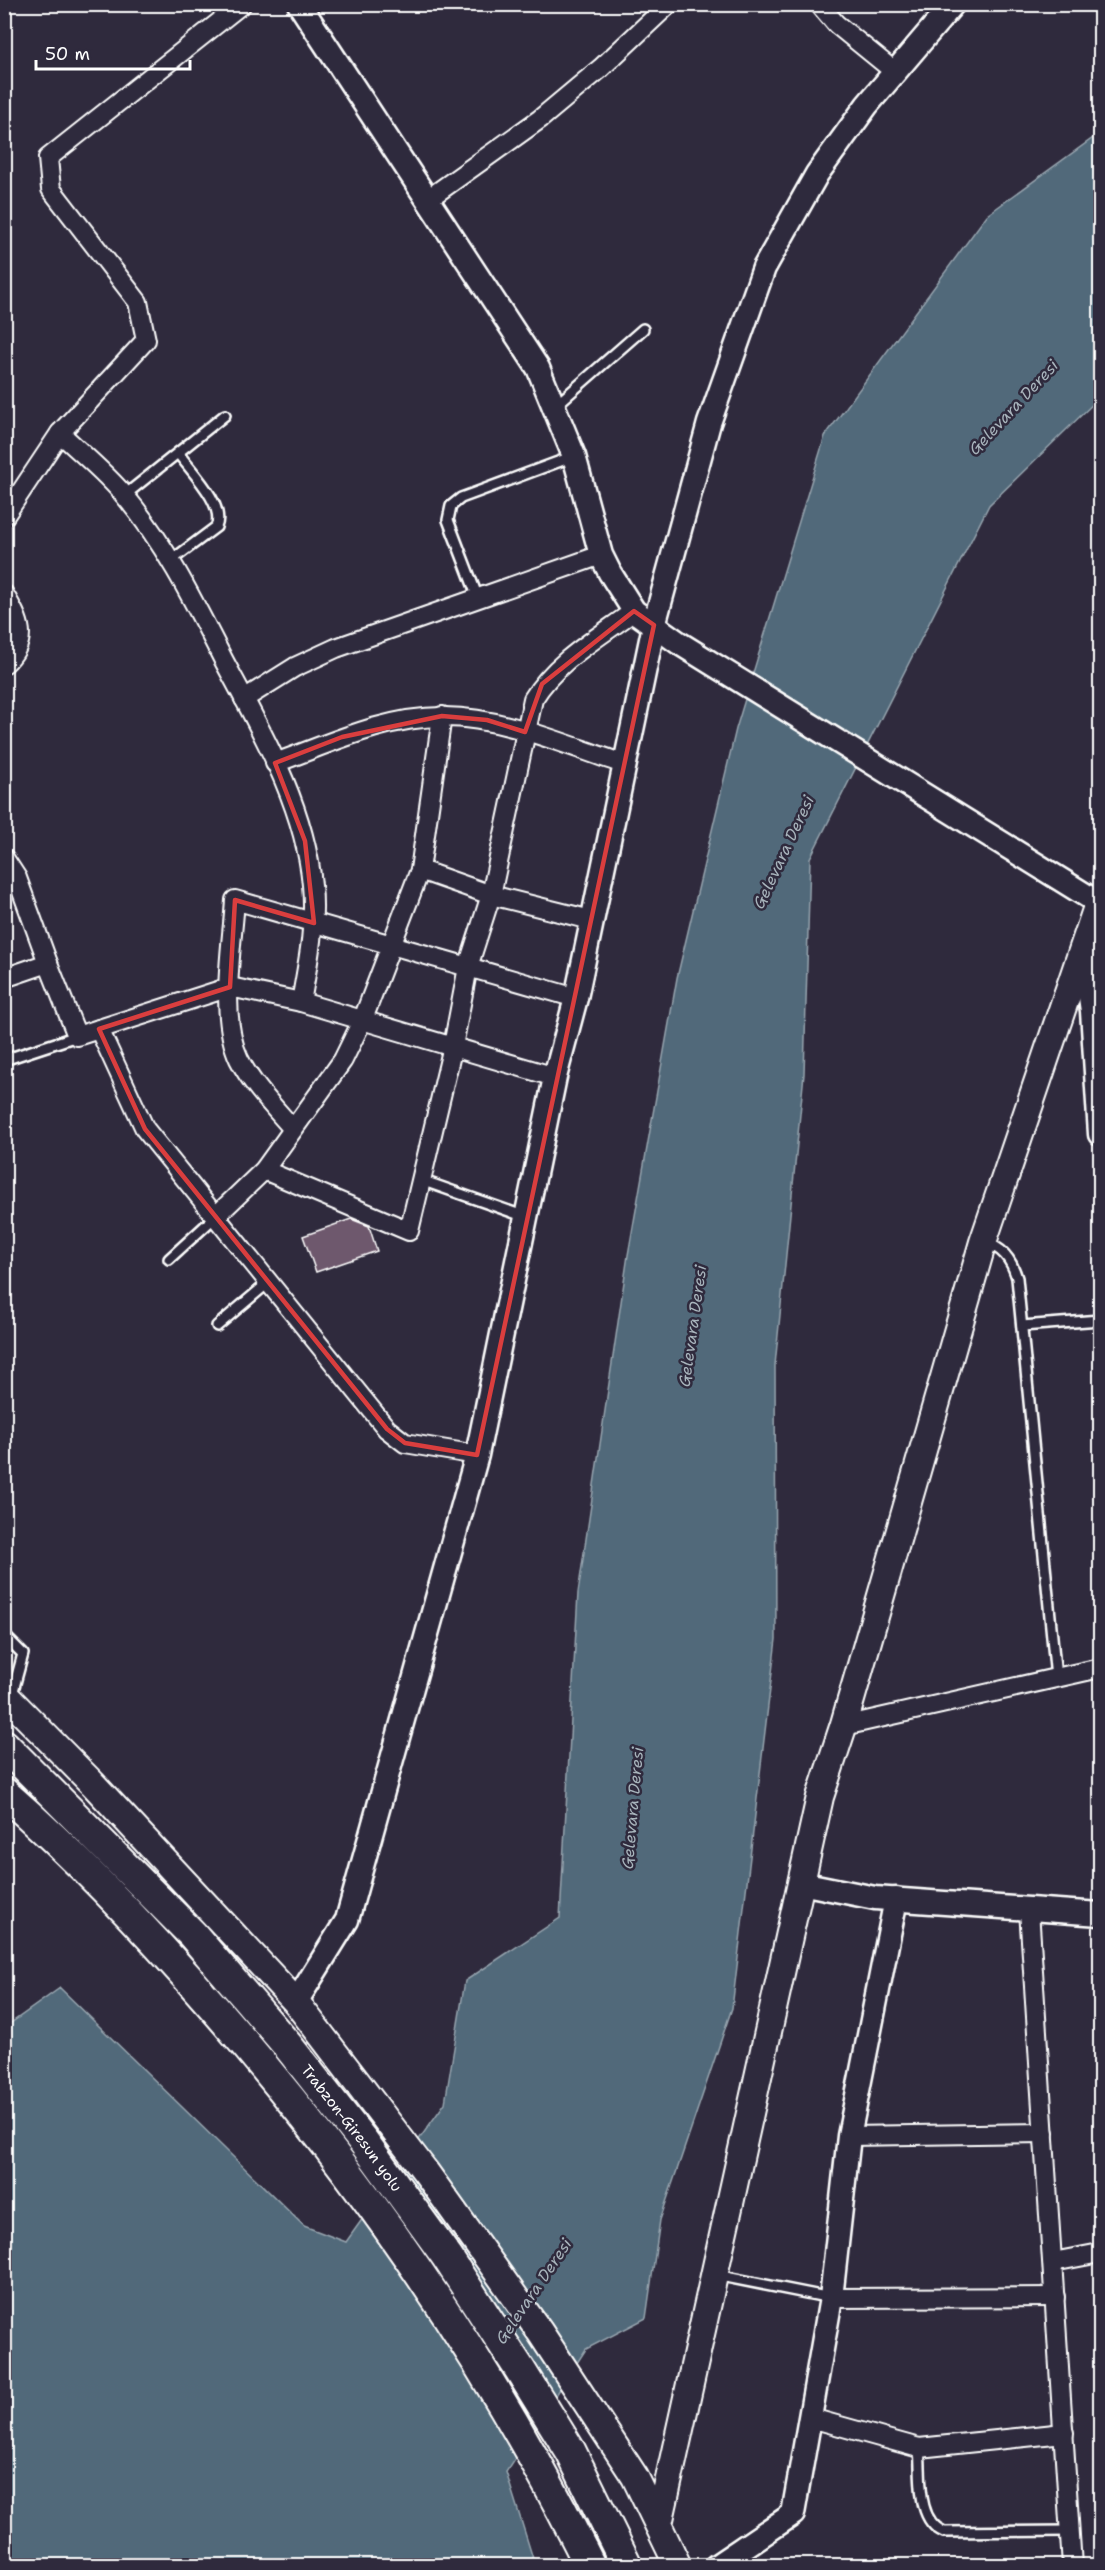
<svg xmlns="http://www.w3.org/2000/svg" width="1105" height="2570" font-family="'Shantell Sans',sans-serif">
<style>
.water{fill:#51697a;stroke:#97a5af;stroke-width:1.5}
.building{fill:#6e586d;stroke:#fff;stroke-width:1.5}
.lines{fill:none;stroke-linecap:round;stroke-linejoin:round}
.service-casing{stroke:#fff;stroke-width:14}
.minor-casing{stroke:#fff;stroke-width:22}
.tertiary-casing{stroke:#fff;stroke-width:27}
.secondary-casing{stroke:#fff;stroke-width:30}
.trunk-casing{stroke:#fff;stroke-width:34}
.service{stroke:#2f2a3d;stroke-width:9}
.minor{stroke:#2f2a3d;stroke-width:18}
.tertiary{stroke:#2f2a3d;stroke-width:22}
.secondary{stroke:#2f2a3d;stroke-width:26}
.trunk{stroke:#2f2a3d;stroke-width:30}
.marked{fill:none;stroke:#da3e3e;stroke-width:4.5;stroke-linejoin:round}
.labels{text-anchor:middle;stroke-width:5;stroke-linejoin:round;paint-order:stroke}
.street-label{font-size:15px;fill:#fff;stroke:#2f2a3d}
.water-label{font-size:16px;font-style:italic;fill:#a8b4bc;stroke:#2f2a3d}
</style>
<rect width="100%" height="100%" fill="#2f2a3d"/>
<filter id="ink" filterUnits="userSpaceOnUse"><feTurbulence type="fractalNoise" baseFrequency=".0167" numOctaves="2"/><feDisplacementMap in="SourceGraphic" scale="12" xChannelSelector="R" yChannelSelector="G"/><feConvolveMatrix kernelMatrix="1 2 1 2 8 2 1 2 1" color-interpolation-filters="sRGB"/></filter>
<g filter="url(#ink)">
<path class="water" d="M1100,133V397L989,505L810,858L804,1074L775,1365L776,1639L732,2008L660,2220L646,2318L586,2349L506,2472L535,2565H5L4,2028L60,1988L304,2226L346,2242L445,2103L465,1981L560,1918L578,1593L628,1255L677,978L736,729L825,436L987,215Z"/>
<path class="building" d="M351,1219L369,1226L377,1251L316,1272L303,1236Z"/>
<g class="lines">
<g class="service-casing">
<g id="service">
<path d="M554,407L643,329"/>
<path d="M125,495L225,415"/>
<path d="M172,560L216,527C226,505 191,471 178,453"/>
<path d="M478,598L448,520L451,506L461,498L574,456"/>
<path d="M4,1060L77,1036"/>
<path d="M421,1180L526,1217"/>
<path d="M985,1243C1003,1247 1012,1261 1017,1278L1056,1678"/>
<path d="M169,1259L216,1216"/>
<path d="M217,1326L269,1282"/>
<path d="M1022,1326L1100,1320"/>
<path d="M4,1635L23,1654L11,1698"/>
<path d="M716,2275L831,2298"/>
<path d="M919,2448C922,2474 915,2520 944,2532L1070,2531"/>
</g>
</g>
<g class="minor-casing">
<g id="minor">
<path d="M819,4L836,24L895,72"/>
<path d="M428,199L540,119L601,68L669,4"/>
<path d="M60,433C81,453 106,473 125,496C166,545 194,602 223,659C260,729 305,805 312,885C316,925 308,963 301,1002"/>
<path d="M4,517L60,433L146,340L138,302L51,189L48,158L242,4"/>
<path d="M4,594C20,621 30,640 4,664"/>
<path d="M244,699L295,667L336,648L601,555"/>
<path d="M275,763C329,744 384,717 442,717C502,716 568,746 624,764"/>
<path d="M4,858L17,878L48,963L4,978"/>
<path d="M420,870L491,895L591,920"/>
<path d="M48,963L77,1036L230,987L301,1002L555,1077"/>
<path d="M99,1029L145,1129L387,1429L405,1443L477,1455"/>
<path d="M293,1129C274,1107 252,1085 239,1059C219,1017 232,947 235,900L576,998"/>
<path d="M264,1170L409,1231L453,1046L468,967L491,895L533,699C556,661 599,637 634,611"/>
<path d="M216,1216L264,1170L343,1060L363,1019L420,870L442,716"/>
<path d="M844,1724H853L1100,1668"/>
<path d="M1029,1910L1072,2566"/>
<path d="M849,2136L1044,2133"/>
<path d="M1053,2262L1100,2253"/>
<path d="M831,2298L1055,2297"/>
<path d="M811,2418L919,2448L1064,2433"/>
</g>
</g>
<g class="tertiary-casing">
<g id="tertiary">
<path d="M299,4L538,368L574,456L601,555L610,573L634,611L679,643L1100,904"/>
<path d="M1083,947L1092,1011L1100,1134"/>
<path d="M801,1883L875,1898L1100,1914"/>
<path d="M296,2002L347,1920L477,1455L555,1077L576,998L654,625L709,423L764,268L817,174L867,105L953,4"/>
<path d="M716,2566L793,2514L831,2298L849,2136L896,1899"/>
</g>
</g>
<g class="secondary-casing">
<g id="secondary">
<path d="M4,1694L92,1783L296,2002L425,2171L540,2332L635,2477L678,2566"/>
<path d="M659,2524L820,1797L844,1724L983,1242L1100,898"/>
</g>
</g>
<g class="trunk-casing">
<g id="trunk">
<path id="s1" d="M4,1745L192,1934L288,2046L363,2141L447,2257L519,2368L571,2452L627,2566"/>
<path d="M4,1793C81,1860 150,1934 216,2010C364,2180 491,2364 590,2566"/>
</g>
</g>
<use href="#service" class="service"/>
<use href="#minor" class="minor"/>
<use href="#tertiary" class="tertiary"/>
<use href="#secondary" class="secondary"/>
<use href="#trunk" class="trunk"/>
</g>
</g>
<path class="marked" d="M634,611L654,625L477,1455L405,1443L387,1429L145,1129L99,1029L230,987L235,900L314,923L305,841L275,763L342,737L442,716L487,720L525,732L542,684Z"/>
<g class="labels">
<g class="street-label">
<text dy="5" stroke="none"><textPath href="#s1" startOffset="518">Trabzon-Giresun yolu</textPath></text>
</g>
<g class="water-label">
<text transform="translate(1013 407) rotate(-47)" y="6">Gelevara Deresi</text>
<text transform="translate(783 852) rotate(-65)" y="6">Gelevara Deresi</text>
<text transform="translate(692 1326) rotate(-82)" y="6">Gelevara Deresi</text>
<text transform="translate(632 1808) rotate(-85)" y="6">Gelevara Deresi</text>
<text transform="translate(533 2291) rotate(-56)" y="6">Gelevara Deresi</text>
</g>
</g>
<rect width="1105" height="2570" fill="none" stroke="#2f2a3d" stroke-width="24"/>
<rect x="12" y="12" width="1081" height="2546" fill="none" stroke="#fff" stroke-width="2" filter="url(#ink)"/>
<path d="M36 60v9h154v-9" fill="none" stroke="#ffffff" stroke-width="3"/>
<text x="45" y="60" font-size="18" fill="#ffffff" stroke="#2f2a3d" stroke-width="4.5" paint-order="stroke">50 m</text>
</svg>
